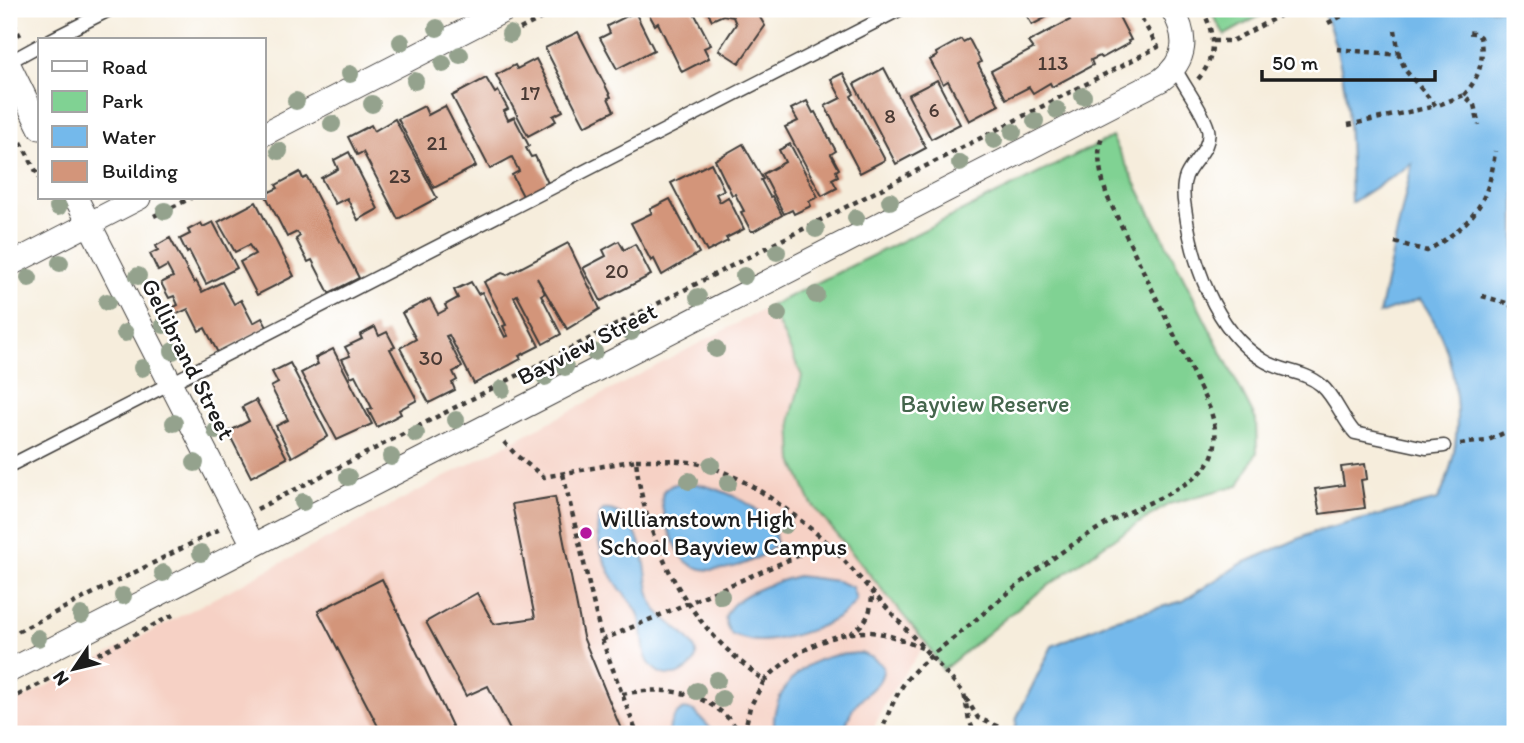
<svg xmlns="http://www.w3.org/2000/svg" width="1524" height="743" font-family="Itim,sans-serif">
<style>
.built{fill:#f6d1c5}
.green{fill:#80d293;stroke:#4e7758;stroke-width:2}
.water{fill:#74b9eb;stroke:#486a84;stroke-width:2}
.building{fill:#d3957a}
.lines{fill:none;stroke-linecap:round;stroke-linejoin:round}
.service-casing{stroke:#3d3b39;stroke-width:15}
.minor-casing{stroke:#3d3b39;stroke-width:25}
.path{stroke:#3d3b39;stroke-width:4.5;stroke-dasharray:5 5;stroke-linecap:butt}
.service{stroke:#fff;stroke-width:12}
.minor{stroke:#fff;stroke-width:23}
.tree{fill:#94a28d}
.poi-dot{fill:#b5179e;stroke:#fff;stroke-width:2.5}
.labels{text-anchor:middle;stroke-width:5;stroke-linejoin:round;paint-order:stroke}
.number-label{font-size:21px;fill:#4a3a34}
.street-label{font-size:24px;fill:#1c1c1c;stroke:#fff}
.park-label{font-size:24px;fill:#44654c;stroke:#fff}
.poi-label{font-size:24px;fill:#1c1c1c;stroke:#fff;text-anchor:start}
</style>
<rect width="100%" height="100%" fill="#fff"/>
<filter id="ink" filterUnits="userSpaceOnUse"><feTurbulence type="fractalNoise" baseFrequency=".0143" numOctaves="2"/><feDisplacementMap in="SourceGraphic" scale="14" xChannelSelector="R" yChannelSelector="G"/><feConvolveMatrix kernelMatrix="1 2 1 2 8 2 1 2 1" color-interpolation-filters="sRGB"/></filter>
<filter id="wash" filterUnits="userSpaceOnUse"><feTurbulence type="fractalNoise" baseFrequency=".00686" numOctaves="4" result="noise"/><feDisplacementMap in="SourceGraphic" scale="28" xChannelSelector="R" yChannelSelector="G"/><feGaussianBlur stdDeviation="1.57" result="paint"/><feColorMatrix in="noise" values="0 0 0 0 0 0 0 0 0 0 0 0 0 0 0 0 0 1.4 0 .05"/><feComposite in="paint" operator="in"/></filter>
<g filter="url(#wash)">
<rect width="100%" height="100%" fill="#f6eddc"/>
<path class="built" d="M770,306L802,376L791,418L793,461L811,503L926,643L888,697L871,734H9V706Z"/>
<g class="green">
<path d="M1209,9H1272L1225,35Z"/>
<path d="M1112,137L1256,420L1257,452L1239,485L1169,504L1103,546L1019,607L943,670L926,643L811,503L793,461L791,418L802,376L770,306Z"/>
</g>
<g class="water">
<path d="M1328,9H1515V734H1015L1017,717L1052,646L1110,621L1183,601L1239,565L1314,532L1438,500C1469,438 1461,355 1420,299L1379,314L1412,164L1351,203C1349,136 1351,74 1323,11Z"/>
<path d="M683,482C713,484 776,507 776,543C760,563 708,581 687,562C676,552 655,504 664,491C668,485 676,484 683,482Z"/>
<path d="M603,510C629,507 642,544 645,564C647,577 648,594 654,606C663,624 724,650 681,673C674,676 667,676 660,673C636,660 648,632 637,611C633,603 626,597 621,590C607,571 588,532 603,510Z"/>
<path d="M798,576L837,581L852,587L856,599C845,624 785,641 759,641C750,641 741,638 732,635C728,629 724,623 726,615C734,594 778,581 798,576Z"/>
<path d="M860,653L873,658L883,666C885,685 864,692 854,707C849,715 846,724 844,734H775C768,699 797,663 832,656C840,654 851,654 860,653Z"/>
<path d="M684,709L694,711L716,734H669C669,723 674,714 684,709Z"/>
</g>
<g id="blocks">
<g class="building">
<path d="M646,9H692L711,45L704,48L709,58L682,72L658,23L655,25Z"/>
<path d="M706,9H755L765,26L739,63L719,50L736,24L733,17L723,15L712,20Z"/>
<path d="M1023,9H1043L1047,17L1032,25Z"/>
<path d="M1083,9H1115L1131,40L1128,41L1129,43L1102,58L1100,56L1091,60L1093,65L1052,87L1050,83L1033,93L1029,87L1006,99L991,71L1033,49L1028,42L1070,20L1069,18Z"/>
<path d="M635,12L654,50L617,69L600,38L610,33L607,26Z"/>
<path d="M578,32L611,97L608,98L614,111L585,126L545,48Z"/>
<path d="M961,39L963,42L969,39L981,62L978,64L999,105L969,121L948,81L943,84L930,60L937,56L936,53Z"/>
<path d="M536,59L563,111L553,116L556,121L528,136L496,75L515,65L517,69Z"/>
<path d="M884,68L926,148L896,164L854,84Z"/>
<path d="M843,73L854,94L851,96L885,160L860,173L825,106L841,98L831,79Z"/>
<path d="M486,78L495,93L498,91L508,109L504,111L508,120L514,117L529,146L526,148L531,157L535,156L548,183L523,196L512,175L519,171L512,157L490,169L452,96Z"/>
<path d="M937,80L960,124L931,139L908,95Z"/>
<path d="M807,101L813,113L815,112L836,151L831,154L839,169L836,171L838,176L832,179L837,188L822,196L785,127L798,121L791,109Z"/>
<path d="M424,106L428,115L445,106L476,166L434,188L398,119Z"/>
<path d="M395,119L437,198L398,219L363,152L357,155L348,137L371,125L374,131Z"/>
<path d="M743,144L763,179L761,180L770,197L772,196L782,215L754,231H751L741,212L744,211L735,194L732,195L715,160Z"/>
<path d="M790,144L818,197L809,201L811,206L794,214L792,210L784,214L763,174L785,162L779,150Z"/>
<path d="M349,152L378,209L358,220L347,198L335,204L321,178L338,169L334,160Z"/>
<path d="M711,163L724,190L716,194L720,202L728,197L744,229L726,238L728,241L707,252L671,183Z"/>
<path d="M300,172L303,179L307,177L359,278L329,293L312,260L308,262L296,239L300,236L297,232L287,237L265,194L278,188L276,185Z"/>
<path d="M670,199L699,253L662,275L654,259L651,261L631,223L652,213L650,209Z"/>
<path d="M256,202L294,276L257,295L240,262L255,254L249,245L235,252L218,222Z"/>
<path d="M213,222L237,268L206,284L189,251L187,253L180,239L190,234L188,230L201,223L203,227Z"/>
<path d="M170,238L194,283L196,281L202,292L222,282L234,304L241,300L253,323L262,318L267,327L218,353L205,328L199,331L188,309L175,315L172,308L178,305L174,296L169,298L161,283L173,277L167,266L158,271L150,254L158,250L156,246Z"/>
<path d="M619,241L624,250L635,244L651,275L601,301L583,268L606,256L603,250Z"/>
<path d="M568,243L600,309L567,329L537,278L545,293L541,295L561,334L543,344L517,295L514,297L539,346L519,356L521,359L474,384L449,335L446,336L462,367L453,372L457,380L452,383L455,390L429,403L400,348L416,339L402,313L430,299L438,314L447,309L445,305L458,298L454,290L471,282L478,294L482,292L505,337L508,336L503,326L506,325L484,282L502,273L507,275Z"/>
<path d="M375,327L379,336L387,332L395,347L390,349L417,400L399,410L401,414L377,427L368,410L372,408L355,375L351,377L342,359L350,356L345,347L362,339L360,335Z"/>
<path d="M333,349L372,424L337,440L301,373L318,364L315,358Z"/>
<path d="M290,363L328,436L292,457L276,426L288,420L271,387L278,383L272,372Z"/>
<path d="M256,400L287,458L251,477L228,432L249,421L242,407Z"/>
<path d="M1365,464L1367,479L1361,480L1365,508L1320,514L1315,489L1344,485L1341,467Z"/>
<path d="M555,497L583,637L623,734H512L488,686L466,696L426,622L477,593L494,624L535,618L512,504Z"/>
<path d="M382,579L452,726L455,734H382L318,611Z"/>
</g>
</g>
</g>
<g filter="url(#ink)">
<use href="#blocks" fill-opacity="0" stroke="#3d3b39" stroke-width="2"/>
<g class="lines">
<g class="service-casing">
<g id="service">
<path d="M50,40L111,9"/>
<path d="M9,62L40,45"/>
<path d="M1175,68C1183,85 1204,112 1208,129C1212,148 1193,160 1186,176C1182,186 1183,197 1185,208C1192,261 1214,330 1263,360C1281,372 1305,371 1321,385C1336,398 1342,419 1355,433L1426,448L1444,446"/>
<path d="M9,466L901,9"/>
</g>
</g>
<g class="minor-casing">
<g id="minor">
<path d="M9,65L40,128"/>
<path d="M264,134L507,9"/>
<path d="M76,198L253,545"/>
<path d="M9,265L139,198"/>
<path d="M9,671L1161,80C1188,60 1188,36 1172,9"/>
</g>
</g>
<g class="path">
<path d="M1458,12L1459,9"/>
<path d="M9,14L21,38"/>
<path d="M1328,23L1356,9"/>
<path d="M520,29L560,9"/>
<path d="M1395,30L1399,55"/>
<path d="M1213,41H1232L1292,9"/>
<path d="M1337,49L1399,55L1406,71L1436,106L1464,95L1474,105L1479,125"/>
<path d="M1198,79C1217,58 1215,32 1202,9"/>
<path d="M1464,95C1479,78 1485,60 1480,37L1475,33L1465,32"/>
<path d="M1348,125L1436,106"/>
<path d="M21,142L40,179"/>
<path d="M154,216L191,198"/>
<path d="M1395,242L1427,251C1472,224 1489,205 1495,151"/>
<path d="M1482,296L1510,304L1515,316"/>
<path d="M504,442L517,456L544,477L636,460C642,522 670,587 712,634C727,651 747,667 764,681L750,707L744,734"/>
<path d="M1460,444L1486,441L1515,428"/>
<path d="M636,460C662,460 692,459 716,469C759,485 793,514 828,543"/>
<path d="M563,474L602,640L637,734"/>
<path d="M257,509L1158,47L1136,9"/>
<path d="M850,634C867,623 872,612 872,592"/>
<path d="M9,636L222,528"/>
<path d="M602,640L828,543L964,693L969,720L975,734"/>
<path d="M764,681C791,654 830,631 870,632C887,633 906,642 922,648"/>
<path d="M622,694C669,685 713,692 741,734"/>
<path d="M966,698L978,718L999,727"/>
<path d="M9,700L173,615"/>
<path d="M881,734C887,715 896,693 909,677C923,660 944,646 961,632C1008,593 1053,554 1106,524C1135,507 1175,495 1200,473C1219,456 1218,432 1210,409L1107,196C1101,176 1095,153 1103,134"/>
</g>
<use href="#service" class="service"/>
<use href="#minor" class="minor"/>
</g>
<g class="tree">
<circle cx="437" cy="28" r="9"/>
<circle cx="510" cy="34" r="9"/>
<circle cx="401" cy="42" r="9"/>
<circle cx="460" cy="55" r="9"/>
<circle cx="443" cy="64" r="9"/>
<circle cx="350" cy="74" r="9"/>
<circle cx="415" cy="81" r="9"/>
<circle cx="1083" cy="96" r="9"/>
<circle cx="296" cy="101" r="9"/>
<circle cx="372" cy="104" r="9"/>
<circle cx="1057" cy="110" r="9"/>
<circle cx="1035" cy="121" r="9"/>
<circle cx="332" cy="124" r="9"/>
<circle cx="1013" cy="132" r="9"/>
<circle cx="994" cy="140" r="9"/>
<circle cx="279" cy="151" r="9"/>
<circle cx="960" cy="163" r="9"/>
<circle cx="890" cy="201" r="9"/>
<circle cx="58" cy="207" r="9"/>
<circle cx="165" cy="211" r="9"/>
<circle cx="856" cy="218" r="9"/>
<circle cx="816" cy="229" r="9"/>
<circle cx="777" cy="252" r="9"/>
<circle cx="60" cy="263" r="9"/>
<circle cx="138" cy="276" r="9"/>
<circle cx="744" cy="276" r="9"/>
<circle cx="29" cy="278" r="9"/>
<circle cx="816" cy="295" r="9"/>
<circle cx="698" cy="297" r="9"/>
<circle cx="107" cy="302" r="9"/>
<circle cx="778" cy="314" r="9"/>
<circle cx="164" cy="325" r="9"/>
<circle cx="631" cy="332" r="9"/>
<circle cx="125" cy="333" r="9"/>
<circle cx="716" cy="349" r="9"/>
<circle cx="173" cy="351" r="9"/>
<circle cx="594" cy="352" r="9"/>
<circle cx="565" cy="367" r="9"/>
<circle cx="142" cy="368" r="9"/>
<circle cx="545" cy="377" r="9"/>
<circle cx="502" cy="389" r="9"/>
<circle cx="456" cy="420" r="9"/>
<circle cx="174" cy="423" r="9"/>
<circle cx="216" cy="431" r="9"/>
<circle cx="416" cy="434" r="9"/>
<circle cx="391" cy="457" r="9"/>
<circle cx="195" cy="463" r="9"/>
<circle cx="711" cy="465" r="9"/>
<circle cx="348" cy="477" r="9"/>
<circle cx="689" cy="481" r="9"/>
<circle cx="728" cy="483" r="9"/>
<circle cx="303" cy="502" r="9"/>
<circle cx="785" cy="525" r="9"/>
<circle cx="201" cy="553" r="9"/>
<circle cx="163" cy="573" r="9"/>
<circle cx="123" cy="596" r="9"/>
<circle cx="721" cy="596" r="9"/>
<circle cx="81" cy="615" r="9"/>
<circle cx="38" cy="638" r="9"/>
<circle cx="717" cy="680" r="9"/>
<circle cx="697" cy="691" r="9"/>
<circle cx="722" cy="699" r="9"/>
</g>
</g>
<circle class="poi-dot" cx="586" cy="533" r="7"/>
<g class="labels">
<g class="number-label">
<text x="1053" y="70">113</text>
<text x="530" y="100">17</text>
<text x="934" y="117">6</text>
<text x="890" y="123">8</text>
<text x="437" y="150">21</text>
<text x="400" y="183">23</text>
<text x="617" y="278">20</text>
<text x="431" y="365">30</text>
</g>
<g class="street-label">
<text transform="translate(587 344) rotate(-27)" y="8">Bayview Street</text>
<text transform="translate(188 359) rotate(63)" y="8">Gellibrand Street</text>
</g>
<g class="park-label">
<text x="985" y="412">Bayview Reserve</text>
</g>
<g class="poi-label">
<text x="600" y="527">Williamstown High<tspan x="600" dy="28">School Bayview Campus</tspan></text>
</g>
</g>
<rect width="1524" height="743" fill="none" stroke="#fff" stroke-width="35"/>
<rect x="38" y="38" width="228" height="161" fill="#ffffff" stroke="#a4a4a4" stroke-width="2"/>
<rect x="52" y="61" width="35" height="10" fill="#ffffff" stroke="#a4a4a4" stroke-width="2"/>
<text x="102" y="74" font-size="21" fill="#1c1c1c">Road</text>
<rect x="52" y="91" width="35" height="21" fill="#80d293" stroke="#a4a4a4" stroke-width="2"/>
<text x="102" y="108" font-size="21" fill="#1c1c1c">Park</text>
<rect x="52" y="126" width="35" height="21" fill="#74b9eb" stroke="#a4a4a4" stroke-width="2"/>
<text x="102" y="144" font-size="21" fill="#1c1c1c">Water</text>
<rect x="52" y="161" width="35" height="21" fill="#d3957a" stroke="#a4a4a4" stroke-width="2"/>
<text x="102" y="178" font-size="21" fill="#1c1c1c">Building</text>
<g transform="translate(74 669) rotate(235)" stroke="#ffffff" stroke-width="5" paint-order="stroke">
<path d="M0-5L12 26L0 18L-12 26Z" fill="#1c1c1c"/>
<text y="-10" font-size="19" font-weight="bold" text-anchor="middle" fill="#1c1c1c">N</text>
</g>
<path d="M1262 70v10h173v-10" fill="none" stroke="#1c1c1c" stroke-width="3.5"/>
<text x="1272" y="70" font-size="21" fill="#1c1c1c" stroke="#ffffff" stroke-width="5" paint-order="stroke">50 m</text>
</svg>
